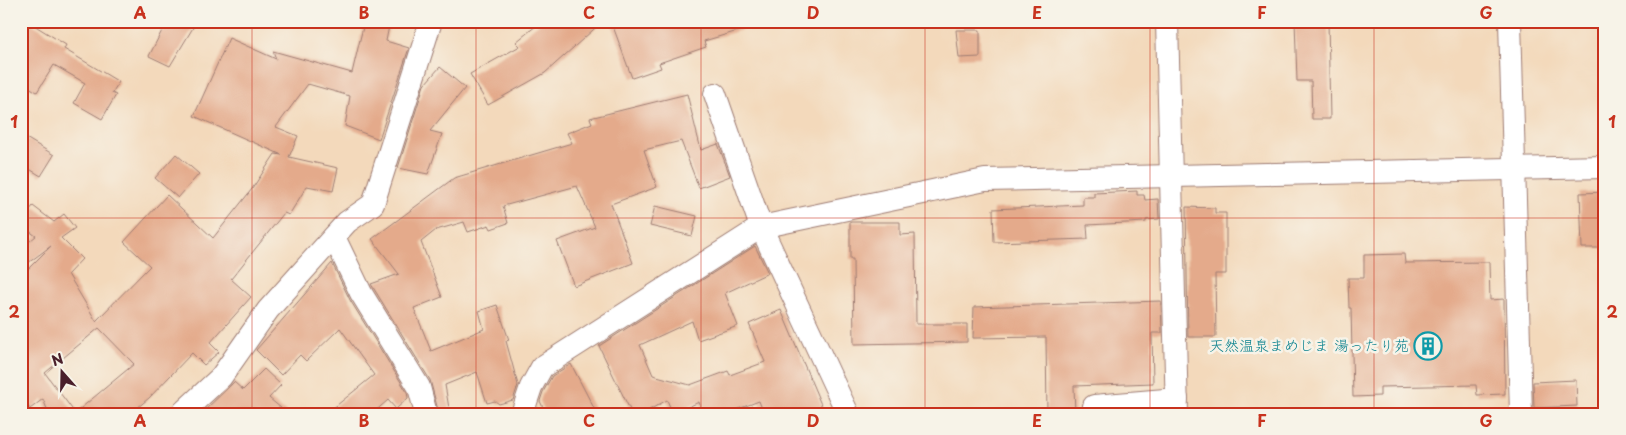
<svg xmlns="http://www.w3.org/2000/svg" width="1626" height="435" font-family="'Playpen Sans','Klee One',sans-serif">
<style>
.building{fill:#e4aa8b;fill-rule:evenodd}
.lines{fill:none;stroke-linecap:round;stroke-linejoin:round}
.minor-casing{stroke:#9e7c73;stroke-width:24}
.minor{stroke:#fff;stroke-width:22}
.grid{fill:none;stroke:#c8321e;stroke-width:1;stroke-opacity:0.55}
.labels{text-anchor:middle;stroke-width:5;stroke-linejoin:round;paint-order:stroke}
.culture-label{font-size:15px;fill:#0d838f;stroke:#f7f3e8;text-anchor:end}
.neatline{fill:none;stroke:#c8321e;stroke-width:2}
.grid-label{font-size:16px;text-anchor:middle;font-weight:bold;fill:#c8321e}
</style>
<rect width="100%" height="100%" fill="#f7f3e8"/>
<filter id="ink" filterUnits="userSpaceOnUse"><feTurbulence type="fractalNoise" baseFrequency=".02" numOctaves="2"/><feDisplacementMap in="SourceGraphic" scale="10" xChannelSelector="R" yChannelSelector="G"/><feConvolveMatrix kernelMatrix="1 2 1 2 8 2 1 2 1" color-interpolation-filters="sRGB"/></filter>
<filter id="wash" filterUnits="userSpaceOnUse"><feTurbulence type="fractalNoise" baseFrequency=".0096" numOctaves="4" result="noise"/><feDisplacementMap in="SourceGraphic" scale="20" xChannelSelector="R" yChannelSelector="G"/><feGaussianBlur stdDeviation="1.12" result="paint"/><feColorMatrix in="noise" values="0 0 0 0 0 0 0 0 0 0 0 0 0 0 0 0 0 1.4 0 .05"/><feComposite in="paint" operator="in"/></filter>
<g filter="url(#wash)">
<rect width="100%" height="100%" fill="#f3d9bb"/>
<g id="blocks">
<g class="building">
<path d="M167,21H197L170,66L149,56Z"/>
<path d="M373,21H390L386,41L409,48L379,139L345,126L350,96L308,84L276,127L298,136L289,157L338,168L333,191L307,186L289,215L284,213L231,279L251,297L210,343L219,352L204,365L192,353L149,398L130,414H49L43,399L30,409L21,397V276L51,246L28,263L21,254V248L36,236L21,225V221L33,206L54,222L64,214L75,228L61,238L82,259L68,274L96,321L150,266L124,242L167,195L213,238L252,189L275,154L282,155L194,116L229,38L276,59L273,51L352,73L363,27L369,29ZM99,328L134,364L75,413L45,373Z"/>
<path d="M542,21H603L545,73L488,105L470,74L520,46L516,42Z"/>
<path d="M611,21H755V26L704,41L706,47L659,63L661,68L632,78Z"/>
<path d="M1295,21H1328L1330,119H1312L1311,81H1297Z"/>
<path d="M29,22L66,45L64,49L119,82L112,93L116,95L102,119L74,103L85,83L54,65L37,92L21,82V35Z"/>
<path d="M956,30H980V57L959,58Z"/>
<path d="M440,67L465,88L430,131L442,134L428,174L398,168L424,85Z"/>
<path d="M687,94L701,150L718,144L730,176L699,188L681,141L644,150L657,187L611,204L633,263L574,286L557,241L595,227L577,186L503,206L508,223L491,229L489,225L468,232L464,222L436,230L421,242L442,297L414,308L431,351L484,329L479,311L497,305L509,340L506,341L518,385L513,400L499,404L495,401L487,403L477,372L445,385L450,414H439L430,380L371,284L399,274L372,239L454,178L572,143L567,133L592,123L590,118Z"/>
<path d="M21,135L54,155L41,176L21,164Z"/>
<path d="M176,154L199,174L178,198L155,178Z"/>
<path d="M1137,191V195H1144L1145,200L1158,199L1159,219L1146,220V222L1087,225L1088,239L994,242L993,209L1083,205V197H1094V193Z"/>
<path d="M1605,192V248H1582L1580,193Z"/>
<path d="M655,206L697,216L692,236L650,226Z"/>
<path d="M1186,207L1215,208V213H1226V274H1215L1216,337H1188Z"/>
<path d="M850,222H900V235L915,234L916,324H967V342L854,344L853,259H850Z"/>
<path d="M755,246L768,273L725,293L738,326L698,340L692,321L640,345L653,375L690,385L728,371L730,375L765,362L749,324L781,310L825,414H764L759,401L725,414H703L699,402L673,414L667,400L642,414H632L599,346Z"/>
<path d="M1404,254L1405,263L1489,262L1490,300L1504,299L1505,394L1477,395L1476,385L1380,387V396L1353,397L1351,308H1349L1348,278H1364V255Z"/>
<path d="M332,263L350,300L407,392L408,398L396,409L388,400L372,414H326L374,375L340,328L306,361L300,355L281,375L256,350Z"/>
<path d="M1161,301L1162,333H1152L1153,383L1074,386L1075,414H1047L1046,337L973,338L974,307Z"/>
<path d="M571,364L597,414H546L540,401L543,392L552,376Z"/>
<path d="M264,369L281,385L269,398L288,414H201L234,382L243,390Z"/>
<path d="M1576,380L1577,406L1534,408L1533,382Z"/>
</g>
</g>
</g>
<g filter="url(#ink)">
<use href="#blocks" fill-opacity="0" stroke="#9e7c73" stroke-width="1"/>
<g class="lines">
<g class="minor-casing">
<g id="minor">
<path d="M1167,21L1177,414"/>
<path d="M1510,21L1521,414"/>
<path d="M715,94L761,227L848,414"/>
<path d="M334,237L361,293L419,387L426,414"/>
<path d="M181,414L221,377L268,310L347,222L373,204L431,21"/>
<path d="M522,414L531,387L542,367L761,227L985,180L1605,167"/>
<path d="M1093,414L1094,406L1177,399"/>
</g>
</g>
<use href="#minor" class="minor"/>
</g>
</g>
<path class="grid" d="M252,21V414M476,21V414M701,21V414M925,21V414M1150,21V414M1374,21V414M21,218H1605"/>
<defs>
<g id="building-ring" transform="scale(1.4375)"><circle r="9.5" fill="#f7f3e8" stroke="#0f9aa8" stroke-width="1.5"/><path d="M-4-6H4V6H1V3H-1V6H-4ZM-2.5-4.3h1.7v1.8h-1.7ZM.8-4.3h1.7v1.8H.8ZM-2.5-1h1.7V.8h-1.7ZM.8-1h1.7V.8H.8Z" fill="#0f9aa8"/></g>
</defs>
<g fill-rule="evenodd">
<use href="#building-ring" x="1428" y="346"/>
</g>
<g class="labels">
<g class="culture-label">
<text x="1409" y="351">天然温泉まめじま 湯ったり苑</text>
</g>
</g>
<rect width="1626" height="435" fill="none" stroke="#f7f3e8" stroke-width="55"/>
<g transform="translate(62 372) rotate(340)" stroke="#f7f3e8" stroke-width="4" paint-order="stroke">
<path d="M0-4L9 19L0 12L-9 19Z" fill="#4a1f2b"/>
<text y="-8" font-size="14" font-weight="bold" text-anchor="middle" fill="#4a1f2b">N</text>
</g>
<rect x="28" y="28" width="1570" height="380" class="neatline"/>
<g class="grid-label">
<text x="140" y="19">A</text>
<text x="364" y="19">B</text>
<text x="589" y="19">C</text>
<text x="813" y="19">D</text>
<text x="1037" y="19">E</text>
<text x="1262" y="19">F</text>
<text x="1486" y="19">G</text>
<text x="14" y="128">1</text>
<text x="1612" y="128">1</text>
<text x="14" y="318">2</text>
<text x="1612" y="318">2</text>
<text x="140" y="427">A</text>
<text x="364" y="427">B</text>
<text x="589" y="427">C</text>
<text x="813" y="427">D</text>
<text x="1037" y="427">E</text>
<text x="1262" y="427">F</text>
<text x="1486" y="427">G</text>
</g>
</svg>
